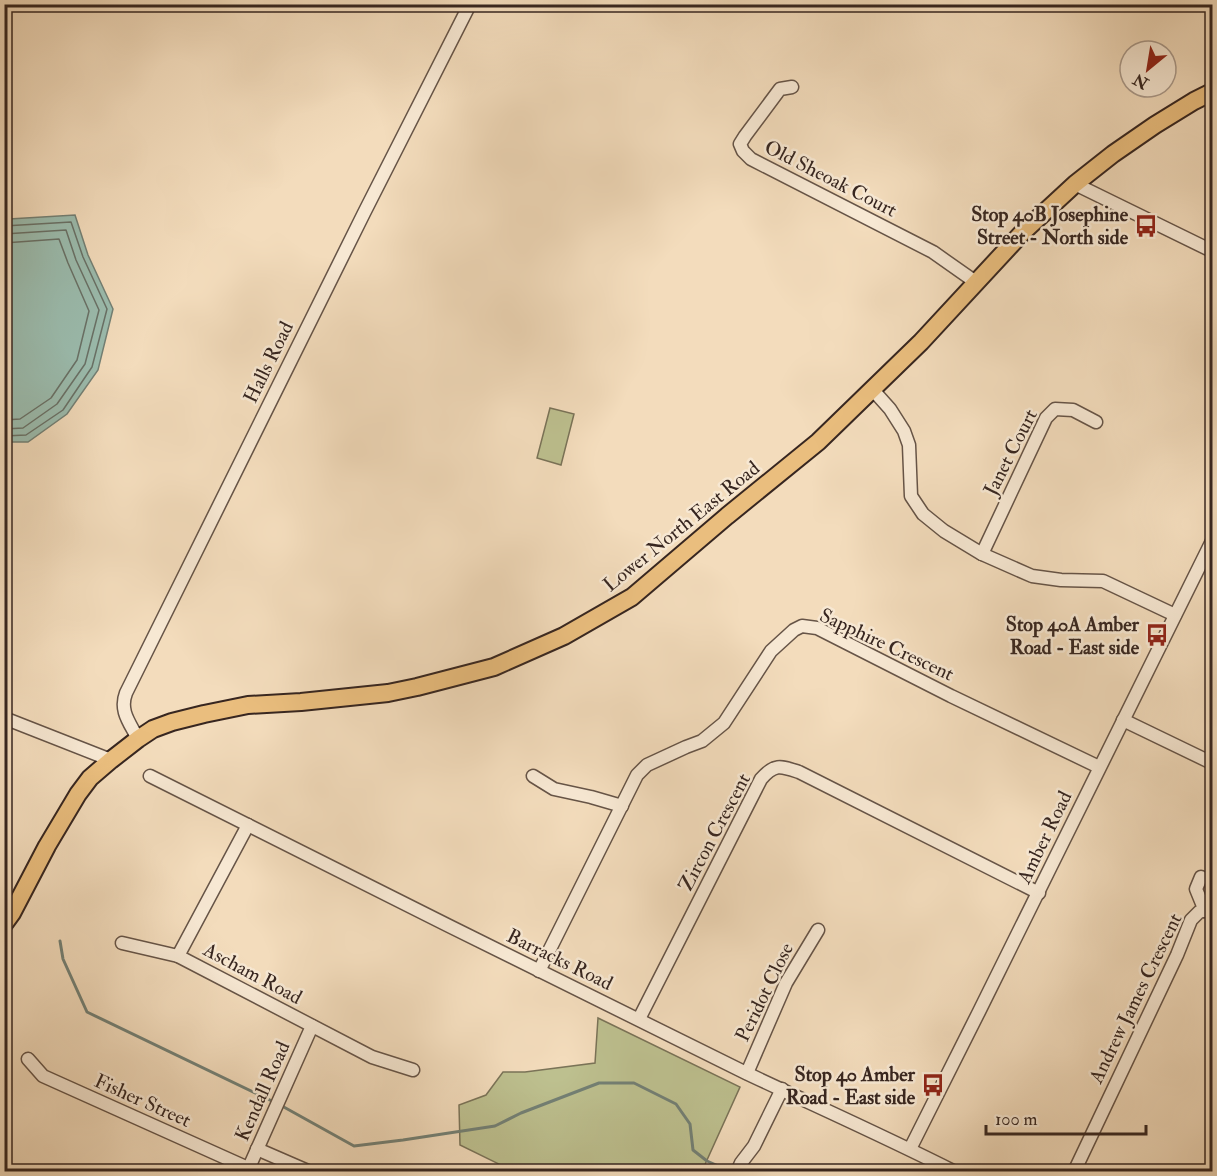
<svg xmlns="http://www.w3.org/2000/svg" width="1217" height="1176" font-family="'IM FELL Double Pica',serif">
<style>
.green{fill:#bdc08f;stroke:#7a7358;stroke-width:1.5}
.water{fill:#9bbcae;stroke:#738075;stroke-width:1.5}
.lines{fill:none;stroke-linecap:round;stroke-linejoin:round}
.shore{stroke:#697167;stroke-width:1.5}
.stream{stroke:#738075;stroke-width:3}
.minor-casing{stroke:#665447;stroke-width:15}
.major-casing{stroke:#372620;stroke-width:20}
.minor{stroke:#f7e8d3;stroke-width:12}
.major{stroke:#eabe7e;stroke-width:16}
.labels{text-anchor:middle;stroke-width:5;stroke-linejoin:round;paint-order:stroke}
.street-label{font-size:20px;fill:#372620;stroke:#f7e8d3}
.poi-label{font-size:20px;font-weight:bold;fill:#372620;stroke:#f7e8d3;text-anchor:end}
</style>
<rect width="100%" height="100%" fill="#f3dcbc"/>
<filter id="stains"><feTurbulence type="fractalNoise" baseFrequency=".00333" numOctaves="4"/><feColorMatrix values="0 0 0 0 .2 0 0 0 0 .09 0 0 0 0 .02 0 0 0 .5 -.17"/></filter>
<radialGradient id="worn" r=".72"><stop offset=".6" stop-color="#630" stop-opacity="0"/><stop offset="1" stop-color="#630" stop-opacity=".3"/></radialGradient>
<g class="green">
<path d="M550,408L574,414L561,465L537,458Z"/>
<path d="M598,1018L740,1087L702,1171H513L460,1145L459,1105L486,1095L503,1072H525L595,1063Z"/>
</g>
<path class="water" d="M75,215L88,255L113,309L98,370L67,414L28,442H5V221L9,219Z"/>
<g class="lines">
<g class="shore">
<path d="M4,226L71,222L83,257L107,309L92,367L63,410L26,435L4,436"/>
<path d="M4,234L66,230L76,260L99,310L85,364L57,404L23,428L4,429"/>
<path d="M4,243L59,239L68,263L89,311L77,360L51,398L20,419L4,420"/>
</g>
<g class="stream">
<path d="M60,941L63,959L87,1012L276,1103"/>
<path d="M282,1106L354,1146L403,1140L495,1126L521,1113L599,1083H634L676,1104L690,1124L693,1150L707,1161L732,1172"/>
</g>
<g class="minor-casing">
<g id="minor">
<path d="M792,87L780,89L745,136L740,144L743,151L751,159L933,252L977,283"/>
<path d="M1075,184L1212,251"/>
<path d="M873,390L890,409L904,431L909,445L911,496L923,514L944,531L982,554L1032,576L1061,580L1103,581L1175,615"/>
<path d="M982,554L1046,418L1055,409L1073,410L1096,422"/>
<path d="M4,718L111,760"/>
<path d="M1123,720L1212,763"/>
<path d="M138,739C130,723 119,711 126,693L364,213L470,4"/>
<path d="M150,776C348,876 547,975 746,1073C816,1106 886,1137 955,1172"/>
<path d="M533,776L554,789L591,797L622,806"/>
<path d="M248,825L178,956L372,1057L413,1070"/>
<path d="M1201,877L1196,889L1205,911"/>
<path d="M122,943L178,956"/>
<path d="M539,971L637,775L647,765L686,747L702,741L724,723L771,651L794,630L802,626L817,628L951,696L1099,767"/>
<path d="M639,1019L761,779C775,763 781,766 799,772L1039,893"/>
<path d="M28,1059L43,1076L248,1168"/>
<path d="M747,1073L786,983L818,930"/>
<path d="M257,1149L310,1172"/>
<path d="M910,1149C1012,947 1112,744 1212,541"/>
<path d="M247,1172L312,1026"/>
<path d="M737,1172L741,1163L754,1146L782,1089"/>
<path d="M1074,1172L1177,955L1191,920L1199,912L1210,909L1212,911"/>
</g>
</g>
<g class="major-casing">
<path id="major" d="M4,924L12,913L47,846L78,794L90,778L111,760L138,739L153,729L172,722L204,714L248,705L301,702L388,693L417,687L494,667L564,636L632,597L727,516L818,442L921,342L1022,233L1075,184L1113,154L1155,125L1194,101L1212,92"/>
</g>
<use href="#minor" class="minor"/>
<use href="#major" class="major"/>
</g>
<defs>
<g id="bus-bare" transform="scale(1.8)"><path d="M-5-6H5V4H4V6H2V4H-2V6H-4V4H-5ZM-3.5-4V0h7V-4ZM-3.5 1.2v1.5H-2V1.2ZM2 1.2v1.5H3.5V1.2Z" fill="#8f2418" stroke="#f7e8d3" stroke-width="2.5" paint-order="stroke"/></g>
</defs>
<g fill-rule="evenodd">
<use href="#bus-bare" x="1146" y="226"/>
<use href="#bus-bare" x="1157" y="635"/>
<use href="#bus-bare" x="933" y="1085"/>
</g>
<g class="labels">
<g class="street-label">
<text transform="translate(831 178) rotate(27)" y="7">Old Sheoak Court</text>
<text transform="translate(268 362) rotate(-64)" y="7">Halls Road</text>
<text transform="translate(1010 452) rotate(-63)" y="7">Janet Court</text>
<text transform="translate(681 526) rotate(-39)" y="7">Lower North East Road</text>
<text transform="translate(887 644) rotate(25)" y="7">Sapphire Crescent</text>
<text transform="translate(714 832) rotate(-62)" y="7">Zircon Crescent</text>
<text transform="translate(1044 837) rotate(-64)" y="7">Amber Road</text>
<text transform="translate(560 959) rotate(26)" y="7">Barracks Road</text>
<text transform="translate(253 973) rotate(28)" y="7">Ascham Road</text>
<text transform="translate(764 992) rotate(-64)" y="7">Peridot Close</text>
<text transform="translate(1135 998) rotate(-64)" y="7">Andrew James Crescent</text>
<text transform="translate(262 1091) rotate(-66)" y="7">Kendall Road</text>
<text transform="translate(143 1100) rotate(24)" y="7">Fisher Street</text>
</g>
<g class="poi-label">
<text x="1128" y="221">Stop 40B Josephine<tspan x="1128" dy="23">Street - North side</tspan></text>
<text x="1139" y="631">Stop 40A Amber<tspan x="1139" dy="23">Road - East side</tspan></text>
<text x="915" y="1081">Stop 40 Amber<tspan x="915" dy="23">Road - East side</tspan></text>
</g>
</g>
<rect width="1217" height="1176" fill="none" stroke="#f3dcbc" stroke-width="24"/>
<rect x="6" y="6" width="1205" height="1164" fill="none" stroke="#372620" stroke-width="3"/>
<rect x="12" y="12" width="1193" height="1152" fill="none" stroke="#372620" stroke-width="1.5"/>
<g transform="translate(1148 69) rotate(210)"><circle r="28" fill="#f7e8d3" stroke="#aa9a8b" stroke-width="1.5"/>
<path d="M0-4.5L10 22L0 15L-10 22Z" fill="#8f2418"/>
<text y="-9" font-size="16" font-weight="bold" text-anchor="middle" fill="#372620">N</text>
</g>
<path d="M986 1125v9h160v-9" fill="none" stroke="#372620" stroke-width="3"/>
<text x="995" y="1125" font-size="18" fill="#372620" stroke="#f7e8d3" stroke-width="4.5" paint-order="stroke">100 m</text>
<rect width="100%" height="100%" filter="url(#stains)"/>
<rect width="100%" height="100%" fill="url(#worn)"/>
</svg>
